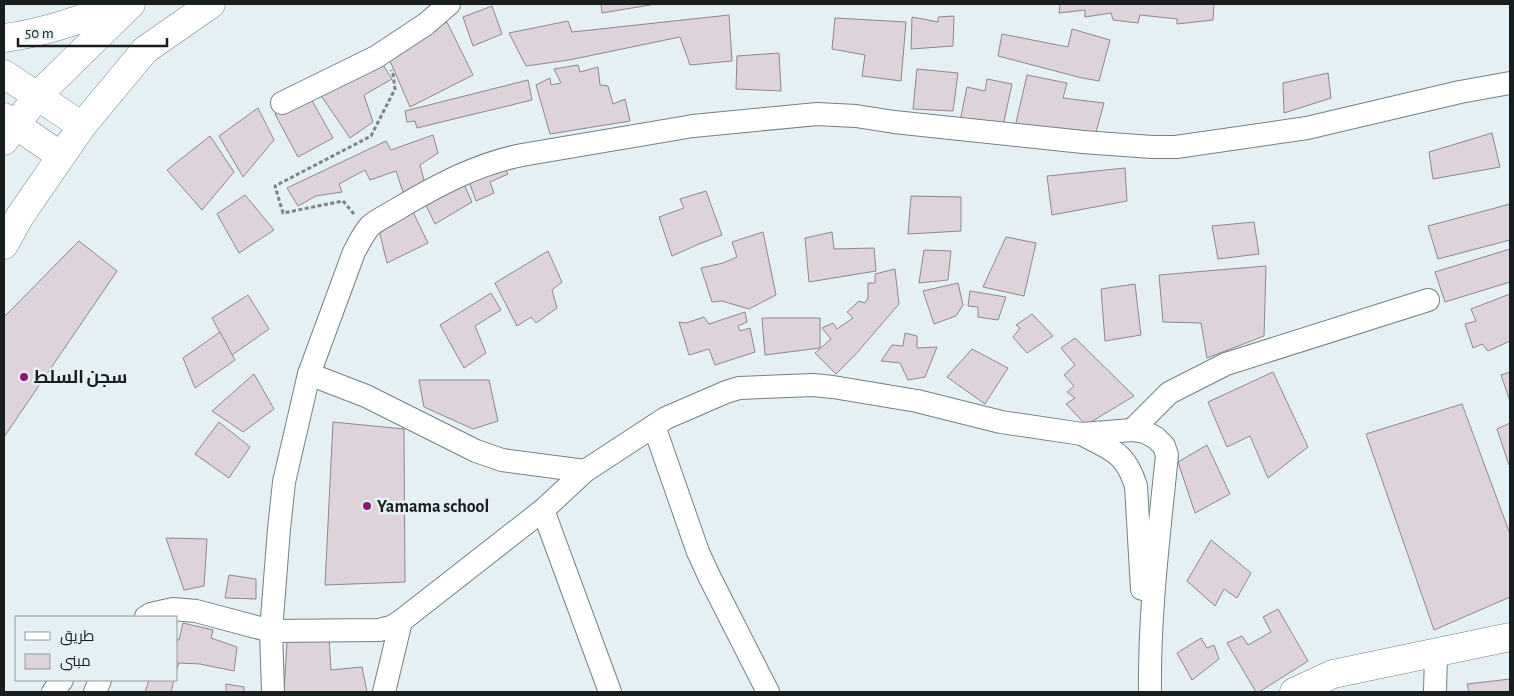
<svg xmlns="http://www.w3.org/2000/svg" width="1514" height="696" font-family="'Alegreya Sans',Cairo,sans-serif">
<style>
.building{fill:#ded3da;stroke:#90868c}
.lines{fill:none;stroke-linecap:round;stroke-linejoin:round}
.street-casing{stroke:#748083;stroke-width:24}
.secondary-casing{stroke:#748083;stroke-width:29}
.path{stroke:#7b8486;stroke-width:3;stroke-dasharray:4 2.5;stroke-linecap:butt}
.street{stroke:#fff;stroke-width:22}
.secondary{stroke:#fff;stroke-width:28}
.poi-dot{fill:#901674;stroke:#e4f0f4;stroke-width:2}
.labels{text-anchor:middle;stroke-width:5;stroke-linejoin:round;paint-order:stroke}
.poi-label{font-size:18px;font-weight:bold;fill:#181d1e;stroke:#e4f0f4;text-anchor:start}
</style>
<rect width="100%" height="100%" fill="#e4f0f4"/>
<g class="building">
<path d="M601,4H656L602,13Z"/>
<path d="M1060,4H1214L1213,20L1177,24V19L1140,15L1138,23L1113,20L1111,13L1085,17V10L1059,13Z"/>
<path d="M492,6L502,34L473,46L463,17Z"/>
<path d="M729,15L732,61L690,65L680,37L569,60L526,66L509,33L568,21L572,32Z"/>
<path d="M954,16L953,46L911,49L912,17L938,22V17Z"/>
<path d="M835,18L906,22L901,81L862,76L865,55L832,49Z"/>
<path d="M447,22L473,75L410,107L387,54Z"/>
<path d="M1072,29L1110,40L1099,81L1082,78L998,56L1002,34L1068,47Z"/>
<path d="M779,53L781,91L736,89L737,56Z"/>
<path d="M383,65L392,79L364,95L373,122L350,138L320,94Z"/>
<path d="M578,65L580,72L598,67L600,85L608,86L613,104L625,99L630,121L550,134L536,85L550,78L551,85L561,83L554,69Z"/>
<path d="M917,69L958,73L953,111L913,109Z"/>
<path d="M1328,73L1331,98L1284,113L1283,83Z"/>
<path d="M1027,75L1067,83L1063,98L1104,103L1095,136L1015,127Z"/>
<path d="M987,79L1012,84L1003,126L960,121L967,87L985,91Z"/>
<path d="M528,80L532,100L417,128L415,121L407,122L405,111Z"/>
<path d="M310,97L333,138L298,157L275,114Z"/>
<path d="M258,108L274,140L243,177L219,136Z"/>
<path d="M1492,133L1500,167L1433,179L1429,152Z"/>
<path d="M433,135L438,153L420,165L425,184L404,195L396,171L370,180L365,170L339,184L342,192L316,196L298,206L287,188L386,141L391,150Z"/>
<path d="M210,136L234,172L202,210L167,170Z"/>
<path d="M502,162L508,174L490,182L494,193L476,201L467,176Z"/>
<path d="M1125,168L1127,201L1052,215L1047,176Z"/>
<path d="M462,180L472,202L435,224L424,201Z"/>
<path d="M706,191L722,235L699,244L672,256L659,217L684,208L680,199Z"/>
<path d="M245,195L274,230L239,253L217,214Z"/>
<path d="M911,196L961,197V231L908,234Z"/>
<path d="M1510,204V240L1438,259L1428,226Z"/>
<path d="M411,208L428,243L387,263L378,226Z"/>
<path d="M1254,222L1259,254L1218,259L1212,226Z"/>
<path d="M763,232L776,295L749,309L722,301L712,302L701,268L723,263L737,257L732,242Z"/>
<path d="M832,232L834,249L874,248L876,271L809,282L805,238Z"/>
<path d="M1006,237L1036,243L1024,296L983,287Z"/>
<path d="M79,241L117,271L4,437V317Z"/>
<path d="M1510,249V282L1445,302L1435,272Z"/>
<path d="M924,250L951,251L948,280L919,283Z"/>
<path d="M548,251L562,282L552,290L557,308L536,323L531,317L517,326L495,283Z"/>
<path d="M1266,266L1264,336L1207,358L1201,323L1163,322L1159,275Z"/>
<path d="M895,269L899,304L855,355L836,374L815,353L831,339L822,328L833,323L837,329L853,318L847,312L859,301L865,303L868,298V283H875V274Z"/>
<path d="M958,283L963,305L956,316L934,324L923,291Z"/>
<path d="M1135,284L1141,335L1105,341L1101,289Z"/>
<path d="M970,291L1006,297L998,320L978,317V307L968,306Z"/>
<path d="M491,293L501,310L475,326L486,353L464,368L440,325Z"/>
<path d="M1510,294V341L1488,351L1482,344L1473,348L1465,324L1476,321L1471,309Z"/>
<path d="M248,295L269,329L232,355L212,318Z"/>
<path d="M745,312L747,322L738,326L740,331L750,328L755,352L715,365L709,349L689,355L679,322L686,323L704,317L709,324Z"/>
<path d="M1032,314L1053,336L1027,353L1013,337L1020,328L1016,325Z"/>
<path d="M762,318H820V348L765,355Z"/>
<path d="M220,332L235,360L195,388L183,358Z"/>
<path d="M905,333L917,336V348L937,347L925,377L908,380L900,363L881,361L892,345L903,346Z"/>
<path d="M1075,338L1134,396L1086,425L1066,404L1075,398L1067,392L1074,386L1064,375L1075,365L1061,348Z"/>
<path d="M972,349L1008,368L985,404L947,377Z"/>
<path d="M1273,372L1308,447L1268,478L1250,436L1227,447L1208,402Z"/>
<path d="M1510,372V401L1501,375Z"/>
<path d="M254,374L274,409L243,432L212,411Z"/>
<path d="M419,380H489L498,421L473,429L424,407Z"/>
<path d="M1462,404L1510,534V597L1434,630L1366,434Z"/>
<path d="M219,422L250,447L229,478L195,454Z"/>
<path d="M333,422L404,429L405,582L325,585Z"/>
<path d="M1510,423V465H1509L1497,429Z"/>
<path d="M1207,445L1230,494L1195,513L1178,462Z"/>
<path d="M166,538L207,539L204,586L184,590Z"/>
<path d="M1211,540L1251,573L1237,598L1224,589L1215,606L1187,581Z"/>
<path d="M229,575L256,579V599L225,598Z"/>
<path d="M1278,609L1308,661L1259,692H1256L1227,643L1242,636L1248,645L1271,632L1263,617Z"/>
<path d="M183,623L213,630L211,638L237,647L234,671L200,664L179,663L176,672V639L179,640Z"/>
<path d="M329,637L331,670L362,667L367,692H284L287,641Z"/>
<path d="M1201,638L1207,648L1214,645L1219,659L1192,680L1177,653Z"/>
<path d="M1510,679V692H1469L1467,684Z"/>
<path d="M149,680H174L171,692H145Z"/>
<path d="M226,684L244,687V692H226Z"/>
</g>
<g class="lines">
<g class="street-casing">
<g id="street">
<path d="M282,103L376,57L426,24L449,4"/>
<path d="M309,374L366,396L476,451L502,460L585,471"/>
<path d="M654,426L698,552L710,578L768,692"/>
<path d="M1132,430L1169,393L1226,364L1428,300"/>
<path d="M1082,434C1112,451 1125,451 1136,486L1142,589"/>
<path d="M543,510L610,692"/>
<path d="M146,617L151,614L173,609L196,611L271,631L379,630L391,627L401,621L543,510L585,471L666,418L726,392L739,388L813,385L833,387L917,401L1001,422L1082,434L1132,430L1145,432L1156,438L1164,446L1167,455C1159,534 1149,613 1150,692"/>
<path d="M53,692L62,680"/>
<path d="M95,692L100,680"/>
<path d="M273,692L271,631L279,529L284,482L309,374L354,252C359,243 363,234 370,226C378,219 390,214 399,208C438,185 477,164 522,155L693,126L817,114L856,116L894,122L1083,142L1152,147H1176L1307,128L1460,92L1510,83"/>
<path d="M384,692L401,621"/>
<path d="M1435,692L1436,653"/>
</g>
</g>
<g class="secondary-casing">
<g id="secondary">
<path d="M4,38C45,33 84,18 123,4"/>
<path d="M4,74L82,126"/>
<path d="M4,117L61,156"/>
<path d="M4,141L38,95L131,4"/>
<path d="M4,245L20,216L82,126L145,50L211,4"/>
<path d="M1294,692L1333,674L1510,637"/>
</g>
</g>
<path class="path" d="M354,214L343,201L283,213L275,186L371,136L395,89L393,74L391,70"/>
<use href="#street" class="street"/>
<use href="#secondary" class="secondary"/>
</g>
<g class="poi-dot">
<circle cx="24" cy="377" r="5"/>
<circle cx="367" cy="506" r="5"/>
</g>
<g class="labels">
<g class="poi-label">
<text x="34" y="383">سجن السلط</text>
<text x="377" y="512">Yamama school</text>
</g>
</g>
<rect width="1514" height="696" fill="none" stroke="#181d1e" stroke-width="10"/>
<rect x="15" y="616" width="162" height="65" fill="#e4f0f4" stroke="#929c9e"/>
<rect x="25" y="632" width="25" height="8" fill="#ffffff" stroke="#929c9e"/>
<text x="60" y="641" font-size="15" fill="#181d1e">طريق</text>
<rect x="25" y="654" width="25" height="15" fill="#ded3da" stroke="#929c9e"/>
<text x="60" y="666" font-size="15" fill="#181d1e">مبنى</text>
<path d="M18 38v8h149v-8" fill="none" stroke="#181d1e" stroke-width="2.5"/>
<text x="25" y="38" font-size="15" fill="#181d1e" stroke="#e4f0f4" stroke-width="4" paint-order="stroke">50 m</text>
</svg>
